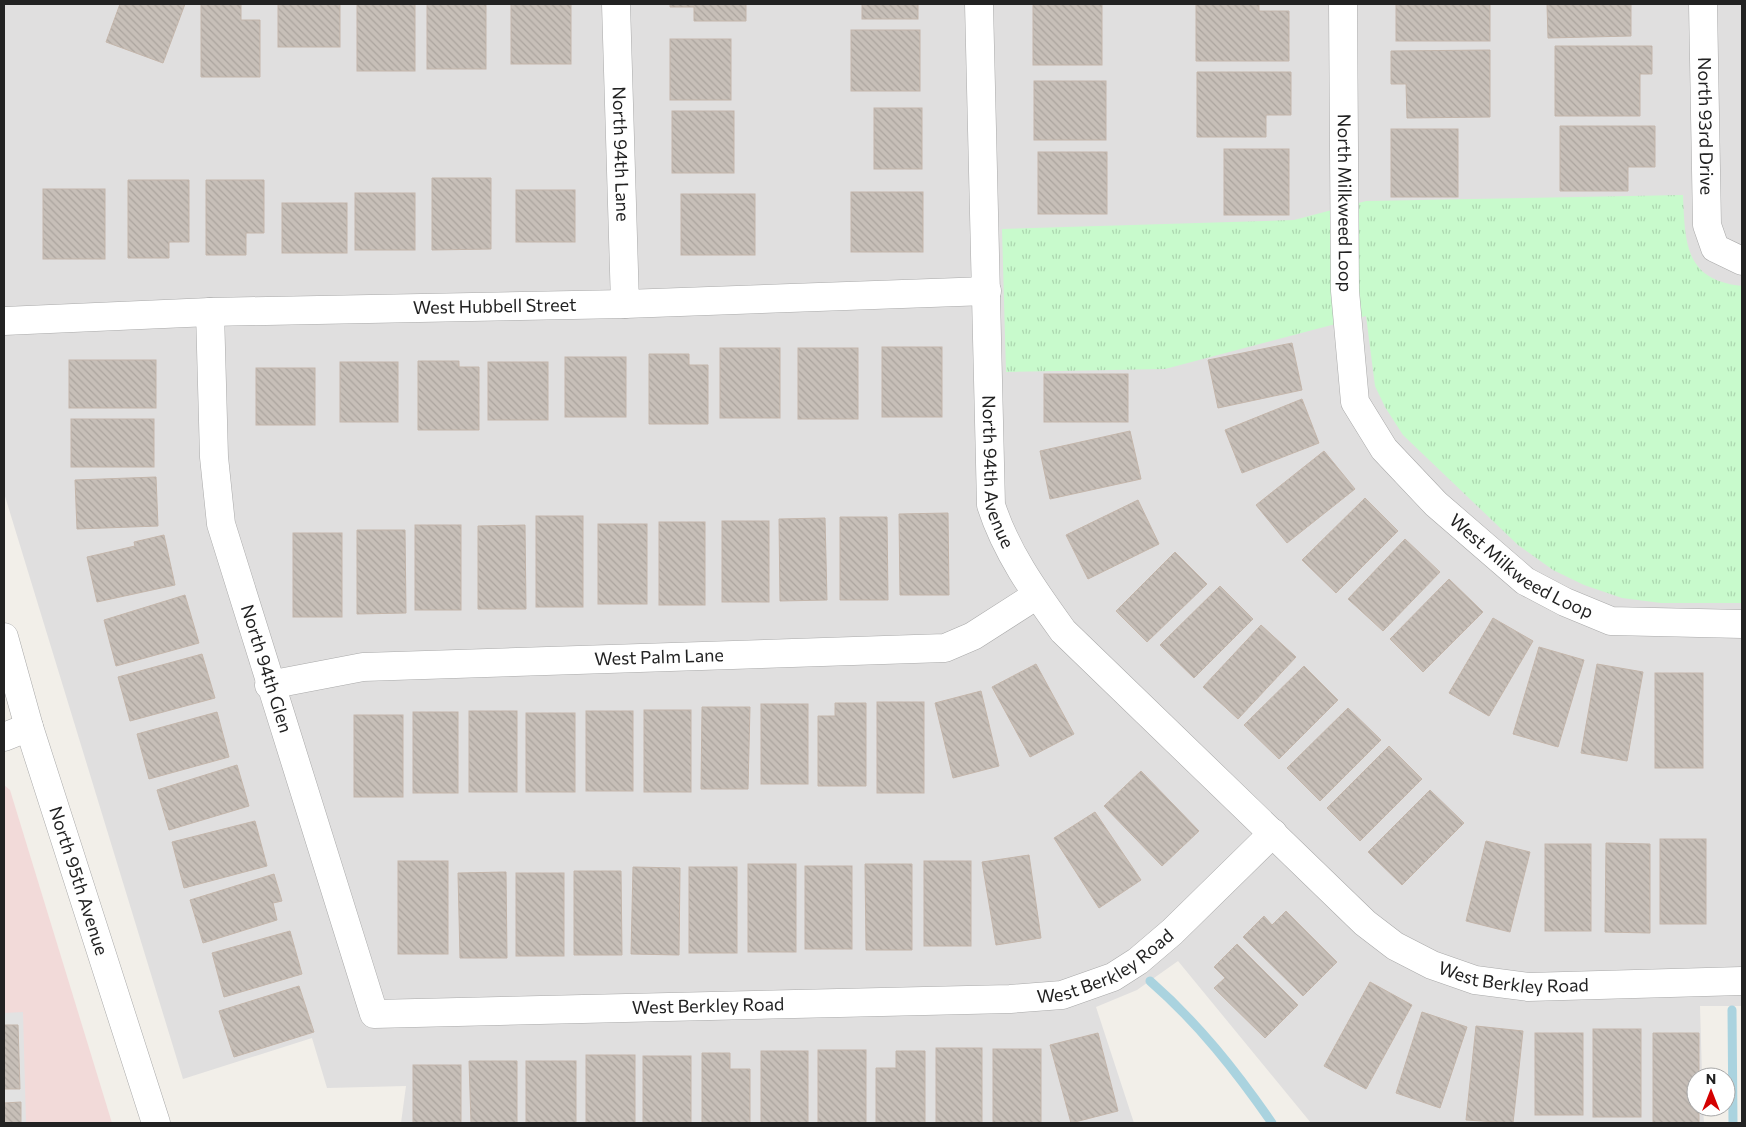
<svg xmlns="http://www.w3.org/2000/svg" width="1746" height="1127" font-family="Commissioner,sans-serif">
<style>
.residential{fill:#e0dfdf}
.commercial{fill:#f2dad9}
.park{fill:url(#park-tufts)}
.parking{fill:#e2e2e2}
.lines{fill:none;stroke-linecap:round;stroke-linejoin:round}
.stream{stroke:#aad3df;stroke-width:9}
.building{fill:url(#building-back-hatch);stroke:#c4b6ab}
.minor-casing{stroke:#a9a9a9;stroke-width:29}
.minor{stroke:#fff;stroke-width:28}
.labels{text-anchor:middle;stroke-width:5;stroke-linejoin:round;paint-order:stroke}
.street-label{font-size:18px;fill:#222;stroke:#fff}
</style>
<defs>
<pattern id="park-tufts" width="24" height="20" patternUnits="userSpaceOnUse" patternTransform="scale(1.25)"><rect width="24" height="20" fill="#c8facc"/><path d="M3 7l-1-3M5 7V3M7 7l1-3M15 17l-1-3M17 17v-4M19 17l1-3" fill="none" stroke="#acd6af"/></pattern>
<pattern id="building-back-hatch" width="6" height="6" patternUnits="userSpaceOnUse" patternTransform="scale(1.25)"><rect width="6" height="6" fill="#c7bfb8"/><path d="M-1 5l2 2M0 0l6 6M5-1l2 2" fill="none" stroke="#aba49e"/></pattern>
</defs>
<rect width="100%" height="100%" fill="#f2efe9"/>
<path class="residential" d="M4,4H1742V1006H1700L1702,1077H1696V1107H1703L1704,1123H1311L1178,961L1137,990L1096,1007L1134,1123H401L406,1086L327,1088L312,1038L183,1079L4,493Z"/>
<path class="commercial" d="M4,785L10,790L112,1123H4Z"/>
<path class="park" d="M1683,195C1685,244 1685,280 1742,286V603H1661L1622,598L1584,585L1553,570L1518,545L1403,435L1385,407L1375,386L1366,316L1165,369L1006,372L1002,229L1294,220L1366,201Z"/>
<path class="parking" d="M23,1012L26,1123H4V1013Z"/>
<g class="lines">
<g class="stream">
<path d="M1150,981C1198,1023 1236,1071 1272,1123"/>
<path d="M1732,1010L1733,1123"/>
</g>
</g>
<g class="building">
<path d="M120,4H185L163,63L106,42Z"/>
<path d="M201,4H241V20H260V77H201Z"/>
<rect x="278" y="4" width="62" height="43"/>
<rect x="357" y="4" width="58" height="67"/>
<rect x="427" y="4" width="59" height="65"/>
<rect x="511" y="4" width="60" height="60"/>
<path d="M670,4H746V21H694V7H670Z"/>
<rect x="862" y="4" width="56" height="15"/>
<rect x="1033" y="4" width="69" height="61"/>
<path d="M1196,4H1259V11H1289V61H1196Z"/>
<rect x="1396" y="4" width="94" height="37"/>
<path d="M1547,4H1631V36L1548,38Z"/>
<rect x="851" y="30" width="69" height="61"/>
<rect x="670" y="39" width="61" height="61"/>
<path d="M1555,46H1652V74H1640V116H1555Z"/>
<path d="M1490,50V117L1407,118L1406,84H1391V51Z"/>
<path d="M1197,72H1291V115H1266V137H1197Z"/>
<rect x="1034" y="81" width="72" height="59"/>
<rect x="874" y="108" width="48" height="61"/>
<rect x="672" y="111" width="62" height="62"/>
<path d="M1560,126H1655V167H1628V191H1560Z"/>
<rect x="1391" y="129" width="67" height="68"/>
<rect x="1224" y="149" width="65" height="66"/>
<rect x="1038" y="152" width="69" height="62"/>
<path d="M432,178H491V249L432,250Z"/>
<path d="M128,180H189V242H169V258H128Z"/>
<path d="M206,180H264V233H246V255H206Z"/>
<rect x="43" y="189" width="62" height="70"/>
<rect x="516" y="190" width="59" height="52"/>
<rect x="851" y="192" width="72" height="60"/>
<rect x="355" y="193" width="60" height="57"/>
<rect x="681" y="194" width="74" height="61"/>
<rect x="282" y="203" width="65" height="50"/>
<path d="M1292,343L1302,390L1218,408L1208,360Z"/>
<rect x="882" y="347" width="60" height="70"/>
<rect x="720" y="348" width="60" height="70"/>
<rect x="798" y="348" width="60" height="71"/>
<path d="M649,354H689V365H708V424H649Z"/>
<rect x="565" y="357" width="61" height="60"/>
<rect x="69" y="360" width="87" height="48"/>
<path d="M418,361H459V367H479V430H418Z"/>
<rect x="340" y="362" width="58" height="60"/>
<rect x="488" y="362" width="60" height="58"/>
<rect x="256" y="368" width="59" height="57"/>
<rect x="1044" y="374" width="84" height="48"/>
<path d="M1302,399L1319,443L1242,473L1225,430Z"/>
<rect x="71" y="419" width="83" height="48"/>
<path d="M1130,431L1141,479L1050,499L1040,451Z"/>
<path d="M1324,451L1355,489L1287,543L1256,505Z"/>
<path d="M156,477L158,526L77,529L75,480Z"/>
<path d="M1365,498L1398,531L1336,593L1302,560Z"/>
<path d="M1138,500L1159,544L1088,579L1066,535Z"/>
<path d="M948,513L949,595H900L899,514Z"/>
<rect x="536" y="516" width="47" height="91"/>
<path d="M840,517H887L888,600H840Z"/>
<path d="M825,518L827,600L780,601L779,519Z"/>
<rect x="722" y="521" width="47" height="81"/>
<rect x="659" y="522" width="46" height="83"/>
<rect x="598" y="524" width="49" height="80"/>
<rect x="415" y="525" width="46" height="85"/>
<path d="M525,525L526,609H478V526Z"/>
<path d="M357,530H405L406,613L357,614Z"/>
<rect x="293" y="533" width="49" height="84"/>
<path d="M164,535L175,585L97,602L87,557L135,546L134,542Z"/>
<path d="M1405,539L1440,572L1383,631L1348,599Z"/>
<path d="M1175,552L1207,584L1147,642L1116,611Z"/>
<path d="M1449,579L1483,612L1423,672L1390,639Z"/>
<path d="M1220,586L1253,619L1194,678L1160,645Z"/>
<path d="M185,595L199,643L116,666L104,620Z"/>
<path d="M1493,618L1533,641L1489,716L1449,693Z"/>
<path d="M1261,625L1296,657L1238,719L1203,687Z"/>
<path d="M1539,647L1584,660L1558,747L1513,734Z"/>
<path d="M202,654L215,698L130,721L118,677Z"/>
<path d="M1036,664L1074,734L1030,757L992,687Z"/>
<path d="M1597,664L1643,672L1627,761L1581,753Z"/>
<path d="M1304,666L1338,700L1279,759L1244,725Z"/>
<rect x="1655" y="673" width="48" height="95"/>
<path d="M981,691L999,766L953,778L935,703Z"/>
<rect x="877" y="702" width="47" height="91"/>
<path d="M835,703H866V786H818V716H835Z"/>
<rect x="761" y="704" width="47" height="80"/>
<path d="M702,707H750L748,789H701Z"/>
<path d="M1348,708L1381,740L1320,801L1287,768Z"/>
<rect x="644" y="710" width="47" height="82"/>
<rect x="469" y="711" width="48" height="81"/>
<rect x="586" y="711" width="47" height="80"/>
<path d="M217,712L229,757L149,779L137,734Z"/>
<rect x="413" y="712" width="45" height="81"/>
<rect x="526" y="713" width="49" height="79"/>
<rect x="354" y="715" width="49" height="82"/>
<path d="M1389,746L1422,779L1360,841L1327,808Z"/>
<path d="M237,765L249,806L169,830L157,790Z"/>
<path d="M1141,771L1199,831L1162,866L1104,806Z"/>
<path d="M1430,790L1464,823L1402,885L1368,852Z"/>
<path d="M1095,812L1141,880L1099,908L1054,838Z"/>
<path d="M255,821L267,866L184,888L172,842Z"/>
<rect x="1660" y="839" width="46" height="85"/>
<path d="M1486,841L1530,852L1510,932L1466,921Z"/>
<path d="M1606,843L1650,844V933L1605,932Z"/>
<rect x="1545" y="844" width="46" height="87"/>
<path d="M1029,855L1041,938L996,945L982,862Z"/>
<rect x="398" y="861" width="50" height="93"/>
<rect x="924" y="861" width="47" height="85"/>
<rect x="748" y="864" width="48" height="88"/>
<path d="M865,864H912V950H866Z"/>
<rect x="805" y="866" width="47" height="83"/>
<path d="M633,867L680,868L679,955L631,954Z"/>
<rect x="689" y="867" width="48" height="86"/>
<path d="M574,871H621L622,955H574Z"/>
<path d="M506,872L507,958H460L458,873Z"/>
<rect x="516" y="873" width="48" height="83"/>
<path d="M274,874L282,901L273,903L277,920L203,943L190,900Z"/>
<path d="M1286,911L1337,962L1303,996L1243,937L1264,916L1272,925Z"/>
<path d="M290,931L302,974L224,997L212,953Z"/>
<path d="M1237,944L1298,1005L1265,1038L1214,988L1225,978L1214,967Z"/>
<path d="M1370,982L1412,1005L1366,1089L1324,1066Z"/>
<path d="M299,986L314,1032L234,1057L219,1011Z"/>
<path d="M1422,1012L1467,1027L1440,1108L1396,1093Z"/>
<path d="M4,1025H18L20,1089H4Z"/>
<path d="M1476,1026L1523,1031L1513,1123L1466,1120Z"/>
<rect x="1593" y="1029" width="48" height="88"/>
<path d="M1098,1033L1118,1111L1071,1123L1050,1045Z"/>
<rect x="1535" y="1033" width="48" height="82"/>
<path d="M1653,1033H1699V1077H1696V1107H1699V1123H1653Z"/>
<rect x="936" y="1048" width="46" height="75"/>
<rect x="993" y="1049" width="48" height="74"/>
<rect x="818" y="1050" width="48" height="73"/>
<rect x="761" y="1051" width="47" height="72"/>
<path d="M896,1051H925V1123H876V1068H896Z"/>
<path d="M702,1053H730V1069H750V1123H702Z"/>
<rect x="586" y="1055" width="49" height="68"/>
<rect x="643" y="1056" width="48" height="67"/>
<path d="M469,1061H517V1123H471Z"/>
<rect x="526" y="1061" width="50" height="62"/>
<rect x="413" y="1065" width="48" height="58"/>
<path d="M21,1102V1123H4V1103Z"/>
</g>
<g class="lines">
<g class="minor-casing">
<g id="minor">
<path id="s1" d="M616,4L625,304"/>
<path id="s2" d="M979,4L991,505C1006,552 1034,591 1063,631L1365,923L1395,946L1432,965L1475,980L1528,987L1742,981"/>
<path id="s3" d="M1343,4L1345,291L1355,402L1384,449L1436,504L1525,581L1565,602L1611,621L1742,624"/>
<path id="s4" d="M1703,4L1707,225L1715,248L1742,261"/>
<path id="s5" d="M210,312L214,457L221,524L374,1014L1010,999L1062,995L1113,977L1138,961L1172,932L1273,833"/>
<path id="s6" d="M4,321L210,312L625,304L987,291"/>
<path id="s7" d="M4,637L29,727L156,1123"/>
<path id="s8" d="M269,685L363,667L945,648L973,636L1037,595"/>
<path d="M4,737L29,727"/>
</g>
</g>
<use href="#minor" class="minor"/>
</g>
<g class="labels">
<g class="street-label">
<text dy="6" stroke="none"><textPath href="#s4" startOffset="122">North 93rd Drive</textPath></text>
<text dy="6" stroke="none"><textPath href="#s1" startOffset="150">North 94th Lane</textPath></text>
<text dy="6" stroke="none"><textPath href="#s3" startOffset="199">North Milkweed Loop</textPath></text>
<text dy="6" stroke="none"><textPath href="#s6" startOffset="491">West Hubbell Street</textPath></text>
<text dy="6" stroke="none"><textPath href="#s2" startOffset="469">North 94th Avenue</textPath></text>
<text dy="6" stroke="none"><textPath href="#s3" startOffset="636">West Milkweed Loop</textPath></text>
<text dy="6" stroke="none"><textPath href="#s8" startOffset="392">West Palm Lane</textPath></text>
<text dy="6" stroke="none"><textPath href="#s5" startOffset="364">North 94th Glen</textPath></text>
<text dy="6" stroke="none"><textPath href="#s7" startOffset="255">North 95th Avenue</textPath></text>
<text dy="6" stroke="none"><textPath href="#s5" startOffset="1465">West Berkley Road</textPath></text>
<text dy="6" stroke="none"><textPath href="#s2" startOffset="1230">West Berkley Road</textPath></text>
<text dy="6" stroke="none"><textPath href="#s5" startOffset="1060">West Berkley Road</textPath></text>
</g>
</g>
<rect width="1746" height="1127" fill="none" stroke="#222222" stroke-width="10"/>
<g transform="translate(1711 1092)"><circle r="24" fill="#ffffff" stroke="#a7a7a7"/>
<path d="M0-4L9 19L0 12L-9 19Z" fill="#d40000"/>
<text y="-8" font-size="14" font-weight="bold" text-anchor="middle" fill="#222222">N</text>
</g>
</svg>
